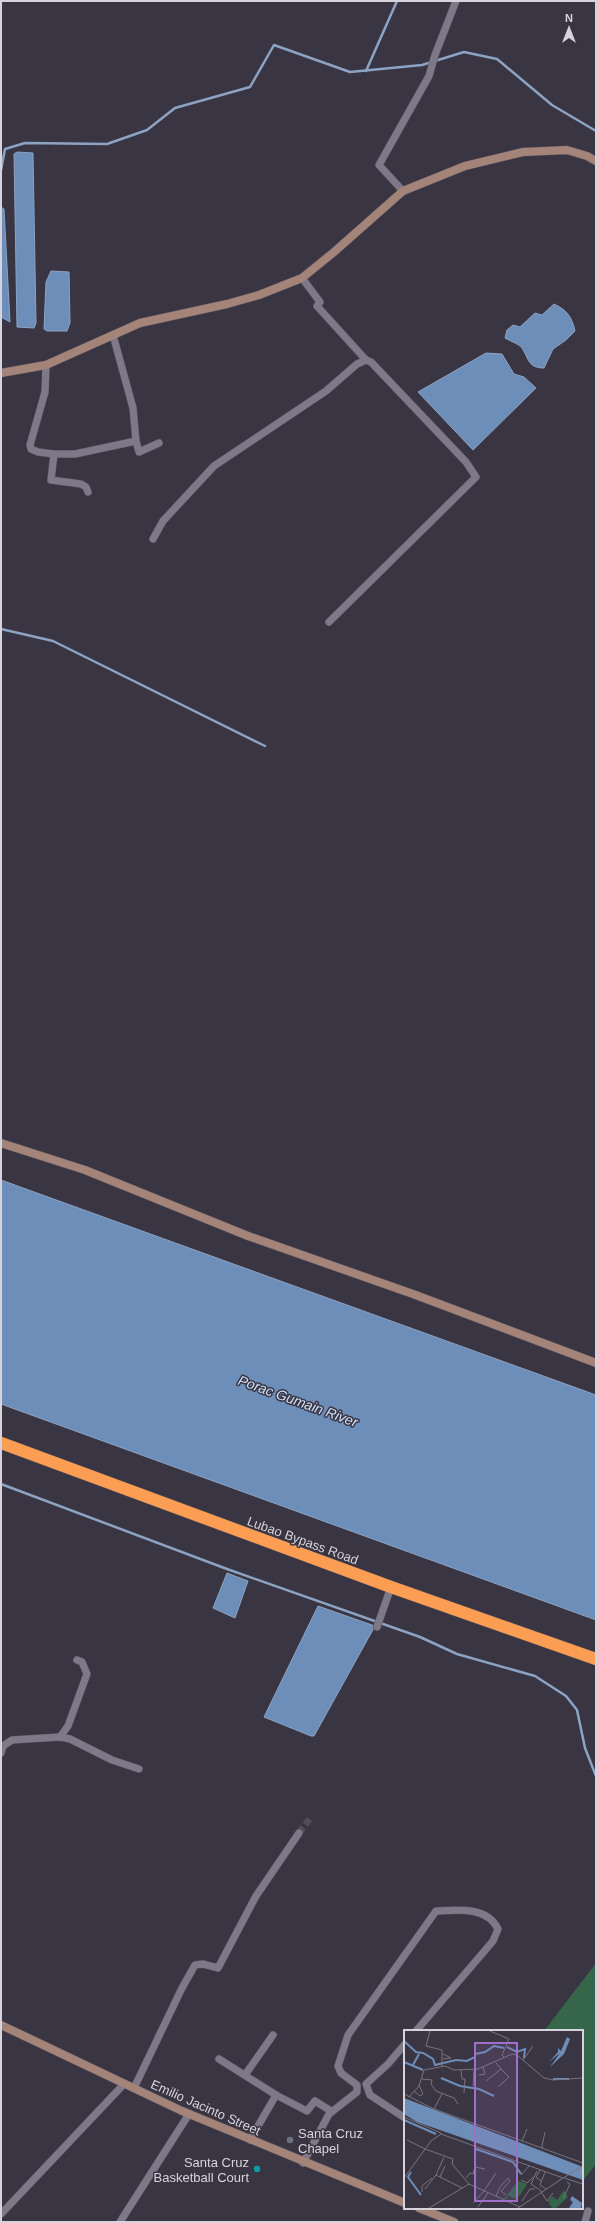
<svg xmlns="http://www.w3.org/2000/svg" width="597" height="2223" font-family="Helvetica,sans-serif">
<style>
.green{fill:#35664a}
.water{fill:#6d8eb8;stroke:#8da3c3}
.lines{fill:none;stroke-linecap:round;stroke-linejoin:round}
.stream{stroke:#8da3c3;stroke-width:2.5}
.street-tunnel{stroke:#524d59;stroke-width:7;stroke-dasharray:7 3.5;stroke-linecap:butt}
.street-casing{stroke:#58535e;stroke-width:8}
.secondary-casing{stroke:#58535e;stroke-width:9}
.highway-casing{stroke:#58535e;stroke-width:13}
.street{stroke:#7e7888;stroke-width:7}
.secondary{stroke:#a48378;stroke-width:8}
.highway{stroke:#fc9d54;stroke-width:12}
.worship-dot{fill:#6b7280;stroke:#3a3542;stroke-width:1.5}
.culture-dot{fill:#0f9aa8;stroke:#3a3542;stroke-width:1.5}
.labels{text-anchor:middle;stroke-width:3;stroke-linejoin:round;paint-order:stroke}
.street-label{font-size:13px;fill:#d7d3dc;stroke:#3a3542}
.poi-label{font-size:13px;fill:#d7d3dc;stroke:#3a3542;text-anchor:start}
.water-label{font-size:14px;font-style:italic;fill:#cde0fa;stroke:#3a3542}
.inset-river{fill:none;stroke:#6d8eb8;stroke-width:2}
.inset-road{fill:none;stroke:#797480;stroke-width:1}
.view{fill:#a06fcb;fill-opacity:0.15;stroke:#a06fcb;stroke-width:2}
.inset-edge{fill:none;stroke:#d7d3dc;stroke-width:2}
</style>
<rect width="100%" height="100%" fill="#3a3542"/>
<path class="green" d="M596,1963V2164L582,2182V2031H544Z"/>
<g class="water">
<path d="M17,152L33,153L36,323L34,328L17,327L14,154Z"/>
<path d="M1,207L4,209L10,322L1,317Z"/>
<path d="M51,271L69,272L70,323L67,331H47L44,329L46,282Z"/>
<path d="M554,304C567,310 572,317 575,331L566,340L553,349L544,368C528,368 529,359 522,348C519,344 510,341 505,338L507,330L513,325L520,327L535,313L542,315Z"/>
<path d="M486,353L502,354L514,374L524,377L536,388L473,450L418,392Z"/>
<path d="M1,1180L596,1395V1620L1,1404Z"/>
<path d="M227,1573L248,1581L235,1618L213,1608Z"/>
<path d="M318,1606L375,1626L314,1736H311L264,1717Z"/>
</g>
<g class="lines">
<g class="stream">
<path d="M366,71L397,1"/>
<path d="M1,170L5,149L25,143L107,144L147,130L175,108L250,87L274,45L350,72L422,65L464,52L497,59L552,105L596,131"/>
<path d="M1,629L53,641L265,746"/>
<path d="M1,1484L227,1569L420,1637L457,1654L535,1676L566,1696L577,1710L585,1748L596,1776"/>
</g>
<path class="street-tunnel" d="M299,1833L311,1817"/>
<g class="street-casing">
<g id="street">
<path d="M403,191L379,165L429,76L435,55L456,1"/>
<path d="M46,365L45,392L30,445L31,449L38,452L54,454L51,480L81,484L86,487L88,492"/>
<path d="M136,441L139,452L159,443"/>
<path d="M54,454H75L136,441L133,408L113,335"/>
<path d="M153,539L163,521L214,466L326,391L357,364L366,360L317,306L320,302L302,278"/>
<path d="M329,622L476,477L466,462L371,362L366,360"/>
<path d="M377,1627L391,1587"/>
<path d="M60,1737L68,1726L87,1674L82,1662L77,1660"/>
<path d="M1,1753L3,1746L12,1740L60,1737L70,1739L112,1760L139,1769"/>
<path d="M405,2044L388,2064L366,2084L370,2095L405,2118"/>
<path d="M219,2059L276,2095L307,2111L315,2101L331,2111"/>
<path d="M245,2075L273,2035"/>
<path d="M134,2088L182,1988L195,1965L203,1964L218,1968L256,1896L299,1833"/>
<path d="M250,2140L276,2095"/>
<path d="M303,2163L329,2114L357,2092V2085L341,2073L338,2066L348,2035L436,1911C457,1910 487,1906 498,1929L493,1941L416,2031"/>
<path d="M1,2214L124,2084"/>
<path d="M120,2222L189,2114"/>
<path d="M585,2222L588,2211"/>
</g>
</g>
<g class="secondary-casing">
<g id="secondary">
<path d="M1,373L46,365L140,323L227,304L259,295L302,278L334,252L403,191L465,166L523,152L567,150L587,156L596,161"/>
<path d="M1,1143L85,1170L248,1236L413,1294L596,1363"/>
<path d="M1,2025L182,2111L405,2203"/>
<path d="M419,2208L454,2222"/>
</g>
</g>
<g class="highway-casing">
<path id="highway" d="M1,1443L391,1587L596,1659"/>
</g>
<use href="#street" class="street"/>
<use href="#secondary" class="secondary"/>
<use href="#highway" class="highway"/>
</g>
<circle class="worship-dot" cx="290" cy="2140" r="4"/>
<circle class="culture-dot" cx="257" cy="2169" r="4"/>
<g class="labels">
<g class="street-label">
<text transform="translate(303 1540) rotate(20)" y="5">Lubao Bypass Road</text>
<text transform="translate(206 2107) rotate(24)" y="5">Emilio Jacinto Street</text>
</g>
<g class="poi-label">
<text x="298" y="2138">Santa Cruz<tspan x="298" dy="15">Chapel</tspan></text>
<text x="249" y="2167" text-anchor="end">Santa Cruz<tspan x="249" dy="15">Basketball Court</tspan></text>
</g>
<g class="water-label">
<text transform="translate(298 1401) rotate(20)" y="5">Porac Gumain River</text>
</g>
</g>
<g transform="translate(404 2030)">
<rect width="179" height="179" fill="#3a3542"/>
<path d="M114,151L123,154L116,165L111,169L104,165L102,170L100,169ZM160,160L164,167L152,178H148L144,171L148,166L153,170Z" fill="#35664a"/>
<path d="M163,7L166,9L160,24L146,37L156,23L145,32L154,22V18L157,21ZM0,68L179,137V150L13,92L0,84ZM168,166L178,173L177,178H165L169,172L166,170Z" fill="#6d8eb8"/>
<path class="inset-river" d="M0,11L12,22L19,23L29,29L31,35L52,30L63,31L71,27V24L81,22L90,16L100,18M103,17L113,22L121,19L120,28M0,32L19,40M9,35L15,24M37,48L56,56L75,59L90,66M149,49H165M0,90L32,104M72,119L109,132L117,144M7,142L4,147L17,165"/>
<path class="inset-road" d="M26,1L22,16L38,20V37M86,1L105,9L98,25L100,27M39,24L47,28L39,29M119,30L129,16M57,40L58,49H61L60,63M75,45L81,44L79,37M18,49L28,50L27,54L32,61L50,68L54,74M82,51L97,39L92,33M69,56L70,40M94,57L105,47L97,39M10,61L16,66L19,64L15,55M0,64L30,79L179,133M5,67L15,56L20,40L41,36L50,40L74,39L108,24L113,25L140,48L149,50L179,48M30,79L38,64M0,87L37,103M3,110L21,119L49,129L48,134L65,154M118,111L123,99M139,118L138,116L141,102M136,140L132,147L137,151M133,141L127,154L136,160L143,171L149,163M141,142L136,155L142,159M32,145L40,127M117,145L125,136M36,147L41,136M0,148L27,111L37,104L159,148L179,136M62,148L66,143L69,144L71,137L81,139M160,148L179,154M117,150L123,153L129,147M65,154L116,177M21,159L32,145L58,158M80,161L92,143M18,162V156L28,148M92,166L96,157L104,148L106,151L97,161L102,165M159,169L166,154L163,152M118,171L126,159H131M69,173L80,161M74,177L84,163M25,178L65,154M114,178L159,148"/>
<path class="view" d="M71,13H113V171H71Z"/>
<rect width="179" height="179" class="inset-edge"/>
</g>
<rect width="597" height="2223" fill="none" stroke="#d7d3dc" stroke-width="4"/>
<g transform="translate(569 28)" stroke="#3a3542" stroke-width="3" paint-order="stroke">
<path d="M0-3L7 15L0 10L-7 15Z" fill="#d7d3dc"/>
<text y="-6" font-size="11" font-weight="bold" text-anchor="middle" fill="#d7d3dc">N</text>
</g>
</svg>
